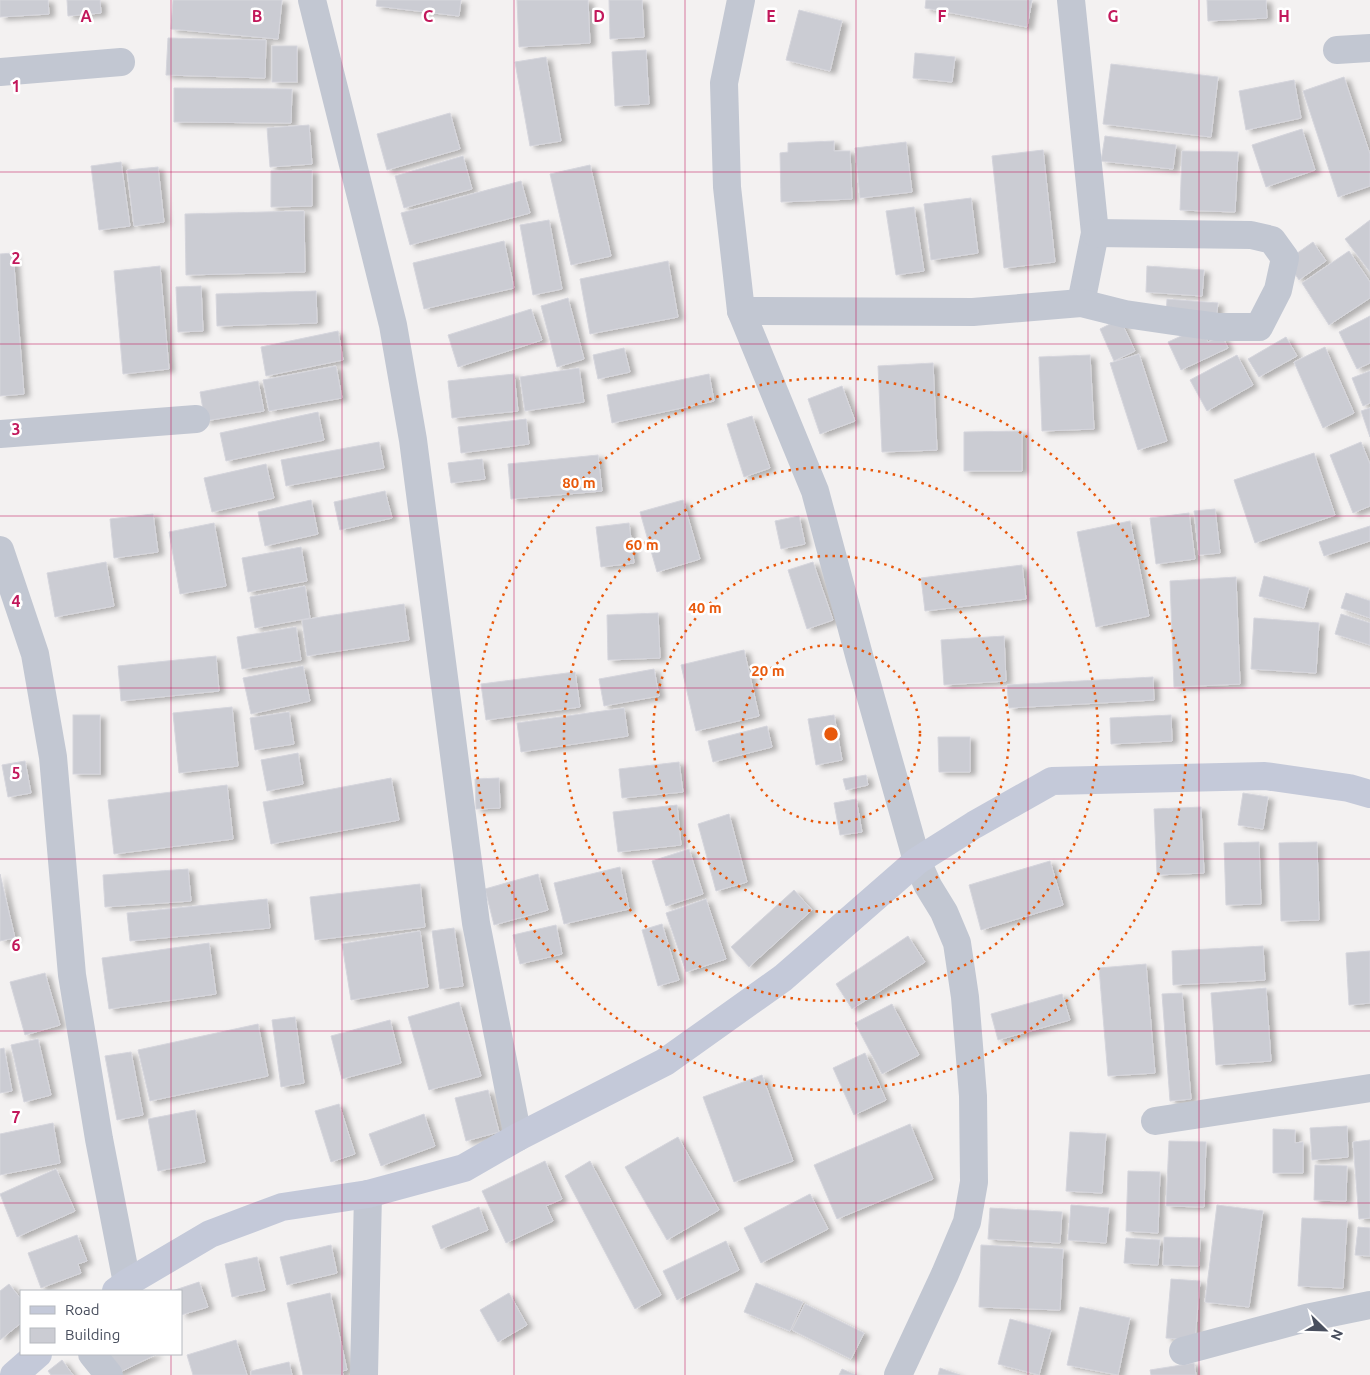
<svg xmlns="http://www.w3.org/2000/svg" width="1370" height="1375" font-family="Ubuntu,sans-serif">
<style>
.building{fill:#cbccd3;stroke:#d5d5dc;filter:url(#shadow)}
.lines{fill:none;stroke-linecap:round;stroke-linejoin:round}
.street{stroke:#c2c7d2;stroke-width:28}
.secondary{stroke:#c4c9d9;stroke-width:28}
.grid{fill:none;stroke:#c2185b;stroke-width:1;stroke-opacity:0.55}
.ring{fill:none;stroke:#e8590c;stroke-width:2.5;stroke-dasharray:2.5 5}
.grid-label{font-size:16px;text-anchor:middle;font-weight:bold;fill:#c2185b;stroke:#fff;stroke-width:5;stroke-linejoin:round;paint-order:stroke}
.centre{fill:#e8590c;stroke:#fff;stroke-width:2.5}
.ring-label{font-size:15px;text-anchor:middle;font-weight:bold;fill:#e8590c;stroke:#fff;stroke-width:5;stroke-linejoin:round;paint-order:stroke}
</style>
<defs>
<filter id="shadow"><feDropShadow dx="5.5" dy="3" stdDeviation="2.5" flood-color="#0004"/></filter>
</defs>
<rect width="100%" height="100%" fill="#f3f1f1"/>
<g class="building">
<path d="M0,0H48L49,14L0,17Z"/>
<path d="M67,0H100L101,13L68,16Z"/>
<path d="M173,0H282L278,39L171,29Z"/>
<path d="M377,0H461L459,16L376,6Z"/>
<path d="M517,0H588L590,43L519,47Z"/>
<path d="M609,0H642L644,37L610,39Z"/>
<path d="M926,0H1032L1027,27L925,8Z"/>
<path d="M1207,0H1266L1267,18L1208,21Z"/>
<path d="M799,10L842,21L830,71L786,60Z"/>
<path d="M168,38L266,40L265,78L166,75Z"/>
<rect x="272" y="46" width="25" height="36"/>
<path d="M646,50L649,104L615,106L612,52Z"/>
<path d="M915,53L955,57L952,82L913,78Z"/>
<path d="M546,57L561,141L530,146L515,62Z"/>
<path d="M1111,64L1218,77L1211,137L1103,124Z"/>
<path d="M1344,77L1370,154V186L1338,197L1303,91Z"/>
<path d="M1294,80L1301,118L1246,130L1239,91Z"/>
<path d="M174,88L292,89L291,123L174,122Z"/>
<path d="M450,113L460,149L387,170L377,134Z"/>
<path d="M309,125L312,164L270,167L267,128Z"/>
<path d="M1302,129L1315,170L1266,187L1252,145Z"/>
<path d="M1105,136L1176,145L1173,169L1101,161Z"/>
<path d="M834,141V151H850L852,199L781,202L780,153L788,152V143Z"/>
<path d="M906,142L912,192L860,198L855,148Z"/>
<path d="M1043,150L1055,262L1004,268L992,156Z"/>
<path d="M1182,151L1238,152L1235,212L1180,210Z"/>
<path d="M463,156L472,189L404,208L395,176Z"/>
<path d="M121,162L130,226L99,230L91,166Z"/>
<path d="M590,165L611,256L571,265L550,174Z"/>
<path d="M158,167L164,222L134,226L127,170Z"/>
<path d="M312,170V206L271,207V171Z"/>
<path d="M521,181L530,213L410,245L401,213Z"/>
<path d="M971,198L978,253L931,260L924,204Z"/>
<path d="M914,207L924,271L896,275L886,211Z"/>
<path d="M304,211L305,272L186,275L185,214Z"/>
<path d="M549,220L562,289L533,295L520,225Z"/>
<path d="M1370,220V272L1345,239Z"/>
<path d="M504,241L514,288L424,309L413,263Z"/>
<path d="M1313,242L1326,261L1299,280L1286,261Z"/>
<path d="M1349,251L1370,282V298L1329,325L1302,283Z"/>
<path d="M13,253L24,394L0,396V254Z"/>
<path d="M668,261L678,317L590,334L580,279Z"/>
<path d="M160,266L169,369L123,374L114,271Z"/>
<path d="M1147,266L1204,270L1202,296L1146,292Z"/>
<path d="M201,286L203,331L178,332L176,287Z"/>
<path d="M316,291L317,323L217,326L216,294Z"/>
<path d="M568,298L584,359L557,367L541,306Z"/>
<path d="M1167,299L1218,303L1216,320L1166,316Z"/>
<path d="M531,309L542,340L458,367L448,335Z"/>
<path d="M1370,316V363L1357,369L1339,332Z"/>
<path d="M1120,319L1135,351L1114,361L1100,329Z"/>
<path d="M1201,327L1208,342L1222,336L1228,348L1181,370L1168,342Z"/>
<path d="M338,331L343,360L266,376L261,347Z"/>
<path d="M1286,337L1297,356L1259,377L1248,359Z"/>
<path d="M1325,347L1354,413L1323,428L1294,362Z"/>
<path d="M624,348L630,372L598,379L593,355Z"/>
<path d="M1139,354L1167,441L1138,450L1110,363Z"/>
<path d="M1090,355L1094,429L1042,431L1039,357Z"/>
<path d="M1237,355L1253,385L1207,411L1190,380Z"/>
<path d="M933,363L937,450L882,452L878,366Z"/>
<path d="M336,366L342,398L269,411L263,380Z"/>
<path d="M579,368L584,402L525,411L520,377Z"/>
<path d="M1370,371V403L1363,406L1352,378Z"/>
<path d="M514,374L518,411L452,418L448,381Z"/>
<path d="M709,374L714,401L612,423L607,395Z"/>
<path d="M258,381L264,411L205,421L200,392Z"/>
<path d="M842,386L855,421L820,434L808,399Z"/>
<path d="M1370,408V437L1361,411Z"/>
<path d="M318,412L324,440L226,461L220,433Z"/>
<path d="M752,416L770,468L744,477L727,424Z"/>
<path d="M526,419L529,444L461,453L458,427Z"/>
<path d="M1022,431V471H964V432Z"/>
<path d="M379,442L384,468L286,486L281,460Z"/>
<path d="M1361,442L1370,464V506L1353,513L1330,455Z"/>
<path d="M1314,453L1335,515L1255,543L1234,480Z"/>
<path d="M598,455L602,491L511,499L508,464Z"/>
<path d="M482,459L485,479L451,483L448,463Z"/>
<path d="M266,464L274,498L212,512L204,478Z"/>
<path d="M385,491L392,518L340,530L334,502Z"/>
<path d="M311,500L318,534L265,546L258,512Z"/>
<path d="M683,500L700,559L657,572L640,512Z"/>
<path d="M1215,509L1220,553L1199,555L1194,511Z"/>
<path d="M1189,513L1195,559L1156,564L1150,518Z"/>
<path d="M153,514L158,552L114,558L110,519Z"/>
<path d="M799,516L805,544L781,549L775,521Z"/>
<path d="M1130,521L1149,616L1096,627L1077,532Z"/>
<path d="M214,523L226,586L180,594L169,532Z"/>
<path d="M629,523L634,563L601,567L596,527Z"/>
<path d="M1370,526V541L1324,556L1319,542Z"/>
<path d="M301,547L307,581L248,592L242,558Z"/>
<path d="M106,562L114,606L55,617L47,573Z"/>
<path d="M813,562L833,620L807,629L788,570Z"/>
<path d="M1022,565L1026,599L925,611L921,578Z"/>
<path d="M1264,576L1309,588L1304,608L1259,596Z"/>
<path d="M1236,577L1240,684L1174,687L1170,581Z"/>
<path d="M305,586L310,618L255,628L250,597Z"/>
<path d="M1346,593L1370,601V618L1341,608Z"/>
<path d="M404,604L409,640L307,656L302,620Z"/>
<path d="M658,613L660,658L608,660L607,615Z"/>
<path d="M1341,614L1370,623V645L1335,634Z"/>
<path d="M1254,618L1319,623L1316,673L1251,669Z"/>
<path d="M296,627L301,660L242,669L237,637Z"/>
<path d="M1004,636L1006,681L944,685L941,640Z"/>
<path d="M744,650L759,716L696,731L681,665Z"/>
<path d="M216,656L219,691L121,701L118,666Z"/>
<path d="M303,666L310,701L251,714L243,678Z"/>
<path d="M654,669L659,696L604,706L599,679Z"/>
<path d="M575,672L580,707L486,720L481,684Z"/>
<path d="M1153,677L1154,700L1009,708L1007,685Z"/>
<path d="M232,707L238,766L179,773L173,713Z"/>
<path d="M624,708L628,736L521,752L517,723Z"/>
<path d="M289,712L294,744L255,750L250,718Z"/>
<rect x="73" y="715" width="27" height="59"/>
<path d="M834,715L842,760L816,765L808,719Z"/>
<path d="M1171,715L1172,741L1111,744L1110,718Z"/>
<path d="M767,726L772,747L713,762L708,741Z"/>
<path d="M938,737H970V772H939Z"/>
<path d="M298,753L303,784L267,791L261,760Z"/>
<path d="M25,761L31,793L8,797L2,765Z"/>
<path d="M679,762L683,792L622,798L619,769Z"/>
<path d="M866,775L868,785L846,790L843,779Z"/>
<path d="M391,778L399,820L271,844L263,802Z"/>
<path d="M499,778L500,808L476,809L475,779Z"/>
<path d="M227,785L233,839L114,854L108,800Z"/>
<path d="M1243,793L1268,797L1263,829L1238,825Z"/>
<path d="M856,799L862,832L840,835L834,803Z"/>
<path d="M677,805L681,845L618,852L613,812Z"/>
<path d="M1201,807L1204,873L1157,875L1154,809Z"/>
<path d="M729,814L747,882L716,891L698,824Z"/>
<path d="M1259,842L1261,904L1226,905L1224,843Z"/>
<path d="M1317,842L1319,920L1281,921L1279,843Z"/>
<path d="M689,849L703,894L666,906L652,861Z"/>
<path d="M1050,861L1063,905L981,930L969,885Z"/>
<path d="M620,867L629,909L564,924L554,883Z"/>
<path d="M188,869L191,901L105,907L103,875Z"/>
<path d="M0,874L15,938L0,941Z"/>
<path d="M538,874L548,910L494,925L485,889Z"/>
<path d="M420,884L425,927L315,940L310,897Z"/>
<path d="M794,890L812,910L749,967L731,947Z"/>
<path d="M267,899L270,928L130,941L127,913Z"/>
<path d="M706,899L726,959L686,972L666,913Z"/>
<path d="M662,924L679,980L658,986L642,930Z"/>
<path d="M556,925L562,954L520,964L513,935Z"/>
<path d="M454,928L463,986L440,989L432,931Z"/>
<path d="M420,931L428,987L351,1000L342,944Z"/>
<path d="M908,936L925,962L852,1009L836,984Z"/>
<path d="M209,943L216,994L109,1009L102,958Z"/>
<path d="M1263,946L1265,980L1173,985L1172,951Z"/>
<path d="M1370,951V1003L1349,1005L1346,953Z"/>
<path d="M1146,964L1155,1073L1108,1076L1099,968Z"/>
<path d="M45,973L60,1025L25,1035L10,982Z"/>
<path d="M1266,988L1271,1061L1216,1065L1211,993Z"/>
<path d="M1182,993L1191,1099L1170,1101L1162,994Z"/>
<path d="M1062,994L1070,1020L998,1040L991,1014Z"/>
<path d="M459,1002L481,1076L429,1090L408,1017Z"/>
<path d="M892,1004L919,1055L882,1074L855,1023Z"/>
<path d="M295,1017L304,1083L281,1087L272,1020Z"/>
<path d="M390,1020L401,1063L342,1079L331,1036Z"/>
<path d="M258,1024L268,1076L150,1101L138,1050Z"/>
<path d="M38,1039L51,1095L24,1102L11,1045Z"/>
<path d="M4,1048L12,1091L0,1093V1049Z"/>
<path d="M131,1052L143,1115L117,1120L105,1056Z"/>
<path d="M865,1053L886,1100L854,1115L833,1068Z"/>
<path d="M762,1075L793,1161L734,1182L703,1097Z"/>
<path d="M488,1090L499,1132L466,1141L455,1098Z"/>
<path d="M339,1104L355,1154L331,1162L315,1111Z"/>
<path d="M195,1110L205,1162L158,1171L148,1119Z"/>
<path d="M424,1114L435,1146L381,1166L369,1134Z"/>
<path d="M53,1123L60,1163L0,1175V1134Z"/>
<path d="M910,1124L933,1179L837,1219L814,1165Z"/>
<path d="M1347,1126L1348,1157L1312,1160L1310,1128Z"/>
<path d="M1273,1129L1295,1130V1143L1303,1142V1173H1273Z"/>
<path d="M1070,1132L1106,1134L1102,1193L1066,1191Z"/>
<path d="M678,1137L719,1210L667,1240L625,1167Z"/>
<path d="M1370,1140V1218L1359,1219L1353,1142Z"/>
<path d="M1169,1141L1206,1142L1204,1207L1166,1206Z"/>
<path d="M545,1161L562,1199L546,1206L553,1221L506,1243L482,1191Z"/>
<path d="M590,1161L661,1295L635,1309L565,1176Z"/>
<path d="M1315,1165L1347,1166L1346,1201L1314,1200Z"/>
<path d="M56,1169L75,1211L17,1237L0,1194Z"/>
<path d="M1128,1171L1160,1172L1158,1233L1126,1231Z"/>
<path d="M810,1194L828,1229L761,1263L744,1228Z"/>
<path d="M1071,1205L1109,1208L1106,1243L1068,1240Z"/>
<path d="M1217,1205L1263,1211L1249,1307L1205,1302Z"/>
<path d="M479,1207L488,1230L441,1249L432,1226Z"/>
<path d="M990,1208L1062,1212L1060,1243L988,1239Z"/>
<path d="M1302,1218L1347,1220L1343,1288L1298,1286Z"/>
<path d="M1358,1227L1370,1228V1256L1355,1255Z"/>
<path d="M77,1235L87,1261L78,1264L81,1273L41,1288L28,1253Z"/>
<path d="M1164,1237L1200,1238L1199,1266L1163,1265Z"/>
<path d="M1126,1238L1160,1240L1158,1265L1124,1263Z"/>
<path d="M726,1241L739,1270L677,1300L663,1271Z"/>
<path d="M331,1245L337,1273L287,1285L280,1257Z"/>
<path d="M981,1245L1063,1249L1060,1310L979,1307Z"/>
<path d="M257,1257L265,1290L232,1297L225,1264Z"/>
<path d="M1171,1279L1200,1281L1195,1340L1166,1338Z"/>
<path d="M199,1282L208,1307L181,1315V1291H172Z"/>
<path d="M756,1283L803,1302L790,1331L744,1312Z"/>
<path d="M9,1284L21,1299V1323L0,1340V1291Z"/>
<path d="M330,1293L347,1370L342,1371L343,1375H303L287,1303Z"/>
<path d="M509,1293L527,1325L498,1342L480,1310Z"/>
<path d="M805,1304L864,1333L851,1359L792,1330Z"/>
<path d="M1080,1307L1130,1318L1118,1375L1067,1365Z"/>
<path d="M1010,1319L1051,1330L1039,1375L998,1364Z"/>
<path d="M236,1340L247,1375H193L187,1355Z"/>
<path d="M107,1354H157L116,1374Z"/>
<path d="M62,1360L73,1375H51L48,1371Z"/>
<path d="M289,1362L292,1375H251V1371Z"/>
<path d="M1194,1363L1196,1375H1151L1150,1370Z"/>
<path d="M940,1368L960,1375H938Z"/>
<path d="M842,1369L856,1375H839Z"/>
</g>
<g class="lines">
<g class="street">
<path d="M312,0L393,325L413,440L476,923L518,1137"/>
<path d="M741,0L724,83L727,187L741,311L815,491L860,659L917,861L928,886L944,912L957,943L965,997L969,1046L973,1096L974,1182L967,1222L945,1274L898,1375"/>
<path d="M1071,0L1095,233L1081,303"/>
<path d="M1337,50L1370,48"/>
<path d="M0,72L121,62"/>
<path d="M741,311L973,312L1081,303L1125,314L1173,321L1218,327H1259L1278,290L1285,258L1272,240L1251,235L1095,233"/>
<path d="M0,434L196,419"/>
<path d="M0,550L35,654L53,757L72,975L99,1139L127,1283"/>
<path d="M1155,1121L1370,1088"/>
<path d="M1183,1351L1306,1318L1370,1305"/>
<path d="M92,1354L109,1375"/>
<path d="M364,1375L368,1194"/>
</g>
<g class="secondary">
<path d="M116,1291L127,1283L210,1234L282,1207L368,1194L464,1168L518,1137L665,1062L783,978L917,861L974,825L1052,781L1265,776L1349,788L1370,794"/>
<path d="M14,1375L38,1354"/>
</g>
</g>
<path class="grid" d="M171,0V1291M342,0V1375M514,0V1375M685,0V1375M856,0V1375M1028,0V1375M1199,0V1375M0,172H1370M0,344H1370M0,516H1370M0,688H1370M0,859H1370M0,1031H1370M0,1203H1370M171,1354V1375"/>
<g class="ring">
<circle cx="831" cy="734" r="89"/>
<circle cx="831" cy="734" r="178"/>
<circle cx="831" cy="734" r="267"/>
<circle cx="831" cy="734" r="356"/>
</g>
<g class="grid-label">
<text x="86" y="22">A</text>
<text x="257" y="22">B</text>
<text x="428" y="22">C</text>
<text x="599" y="22">D</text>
<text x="771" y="22">E</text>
<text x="942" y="22">F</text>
<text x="1113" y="22">G</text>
<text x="1284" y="22">H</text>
<text x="16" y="92">1</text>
<text x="16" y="264">2</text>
<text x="16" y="435">3</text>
<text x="16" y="607">4</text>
<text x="16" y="779">5</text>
<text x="16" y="951">6</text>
<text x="16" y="1123">7</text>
</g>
<circle cx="831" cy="734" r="8" class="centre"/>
<g class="ring-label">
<text x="579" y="488">80 m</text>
<text x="642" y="550">60 m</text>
<text x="705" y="613">40 m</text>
<text x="768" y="676">20 m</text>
</g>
<rect x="20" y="1290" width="162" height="65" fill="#ffffff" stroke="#b6b9bf"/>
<rect x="30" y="1306" width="25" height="8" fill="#c4c9d9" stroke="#b6b9bf"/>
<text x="65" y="1315" font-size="15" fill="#494f5e">Road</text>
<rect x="30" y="1328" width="25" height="15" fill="#cbccd3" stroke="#b6b9bf"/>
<text x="65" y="1340" font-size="15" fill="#494f5e">Building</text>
<g transform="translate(1325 1330) rotate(113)" stroke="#ffffff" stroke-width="4" paint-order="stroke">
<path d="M0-4L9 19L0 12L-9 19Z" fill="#494f5e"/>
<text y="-8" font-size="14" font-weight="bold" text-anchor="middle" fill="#494f5e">N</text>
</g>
</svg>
